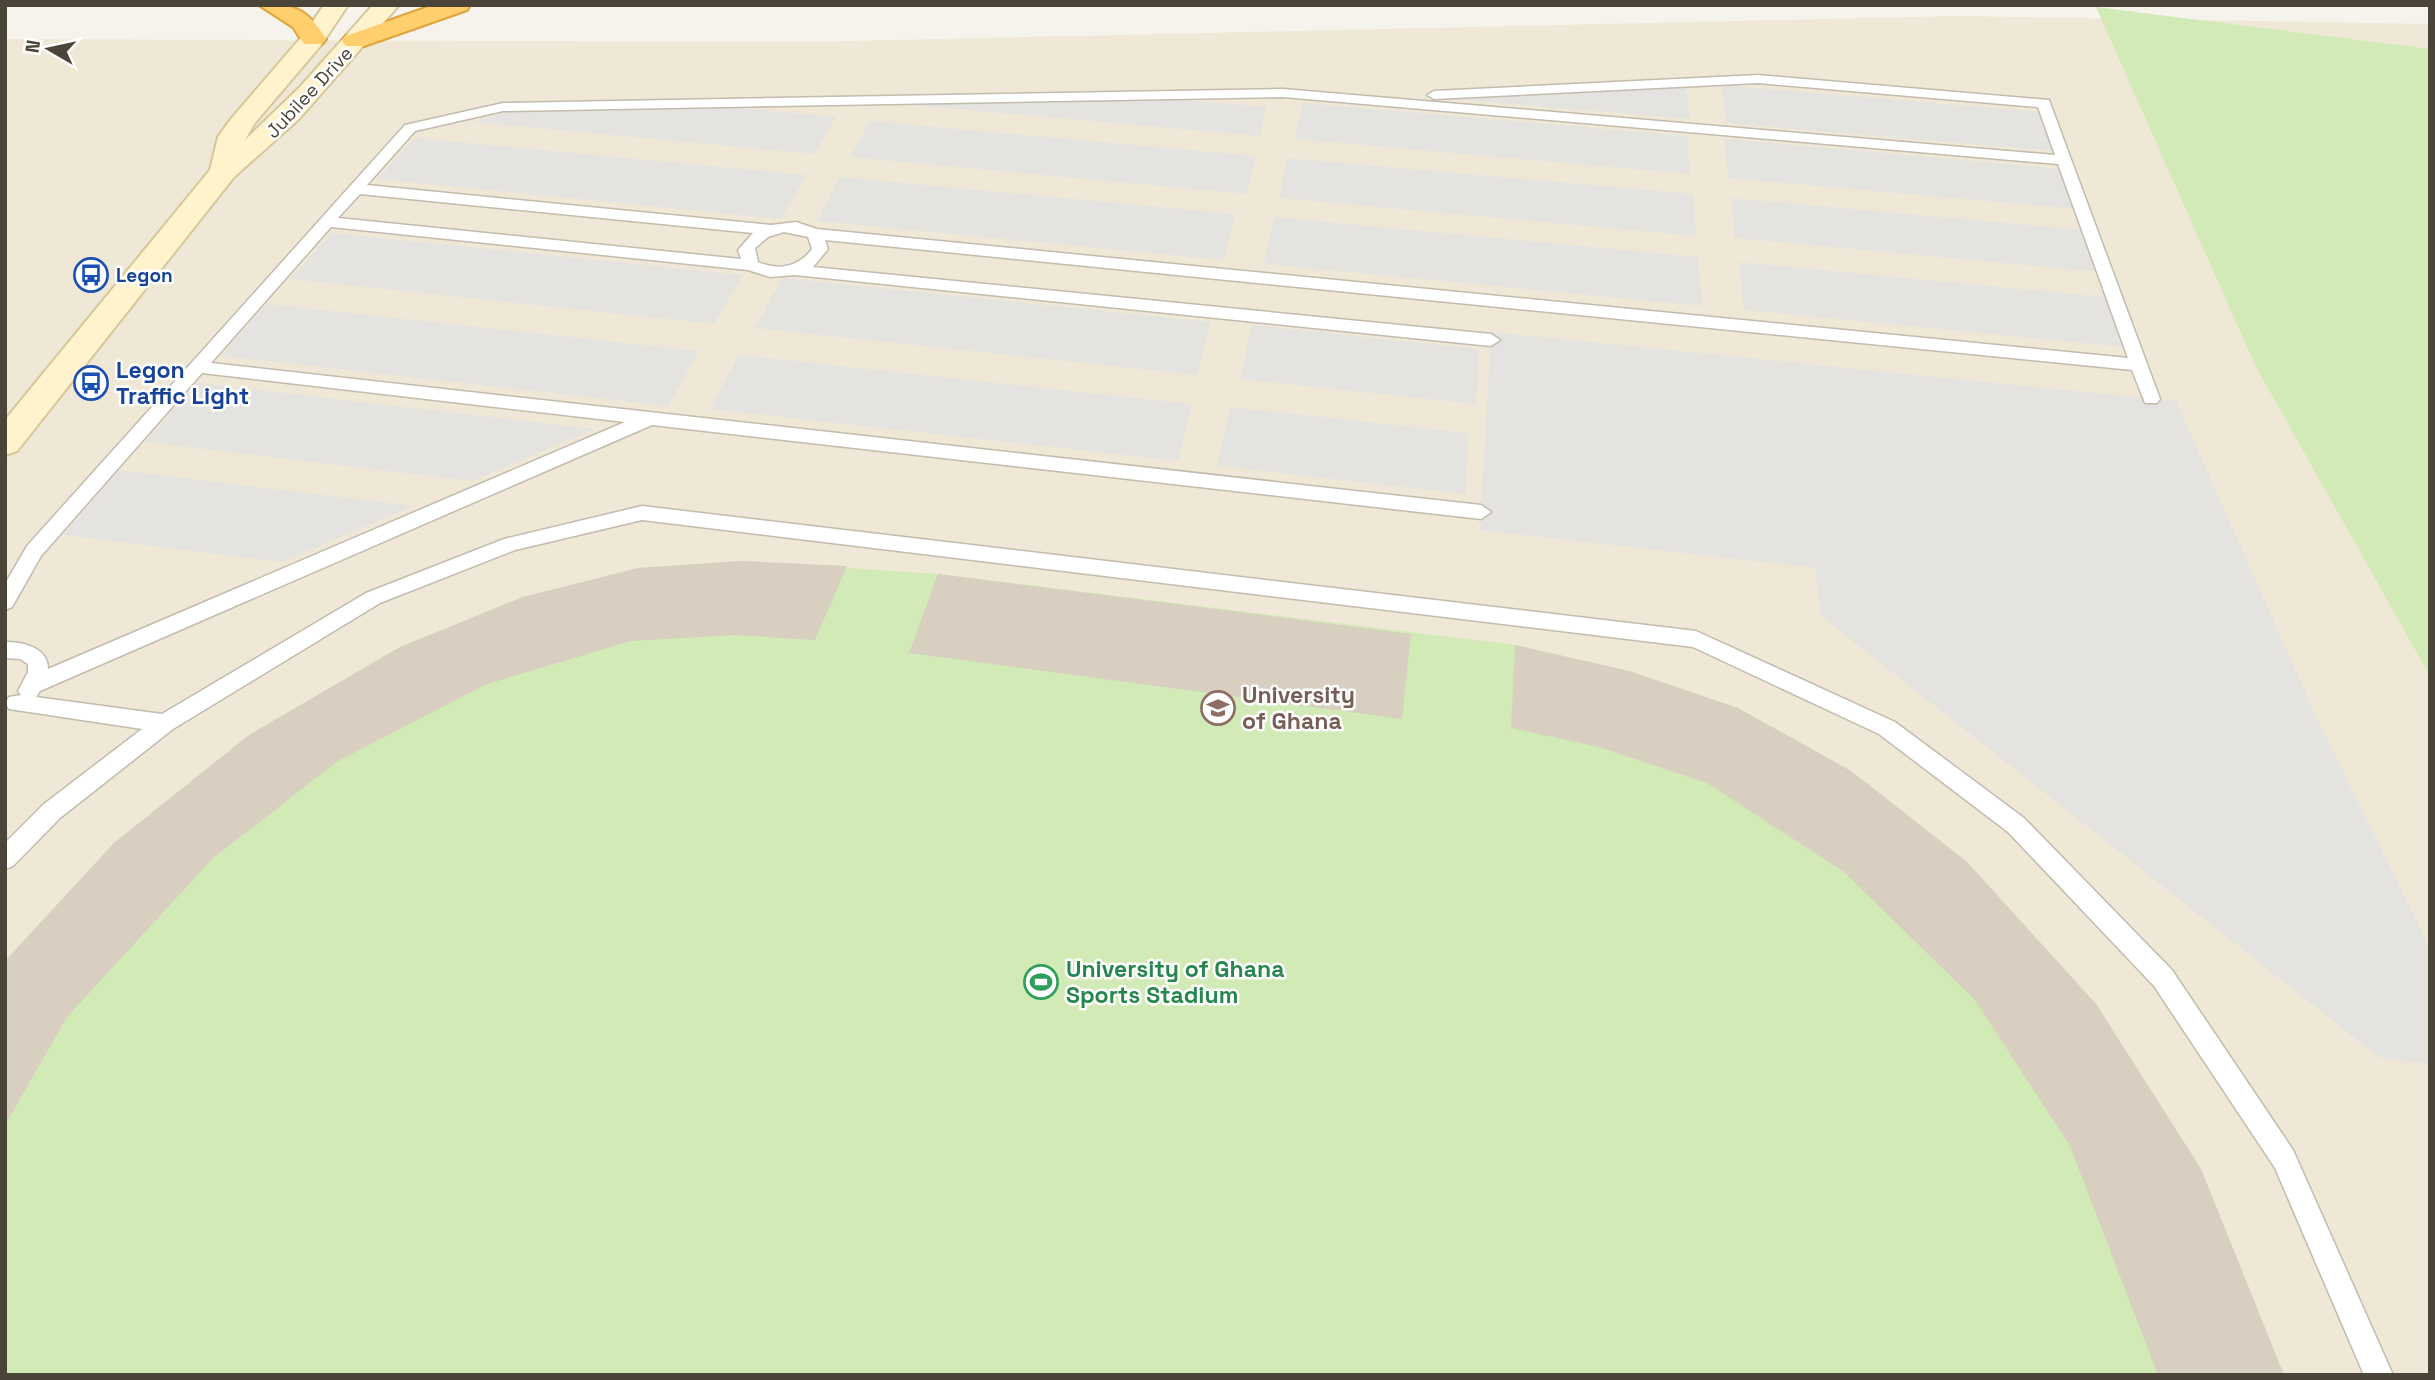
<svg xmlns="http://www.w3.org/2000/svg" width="2435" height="1380" font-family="'Space Grotesk',sans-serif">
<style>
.education{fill:#efe8d6}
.green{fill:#d2eab5}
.parking{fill:#e5e3e0}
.building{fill:#d8cfc1}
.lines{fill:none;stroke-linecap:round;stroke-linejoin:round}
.lane-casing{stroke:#c2bbae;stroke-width:3}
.secondary-casing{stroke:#d6c79b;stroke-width:4}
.highway-casing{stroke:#e0a43c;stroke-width:4}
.lane{fill:#fff;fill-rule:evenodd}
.secondary{fill:#fff3cd;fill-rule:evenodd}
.highway{fill:#ffcf6e;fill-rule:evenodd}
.labels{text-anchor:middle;stroke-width:5;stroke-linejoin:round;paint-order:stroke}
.far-street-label{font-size:19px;fill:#4b4439;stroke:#fff}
.far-transit-label{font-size:19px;font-weight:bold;fill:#164399;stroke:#fff;text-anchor:start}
.transit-label{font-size:23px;font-weight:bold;fill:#164399;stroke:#fff;text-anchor:start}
.education-label{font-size:23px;font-weight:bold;fill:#785e54;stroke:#fff;text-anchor:start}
.leisure-label{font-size:23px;font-weight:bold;fill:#27864d;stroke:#fff;text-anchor:start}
</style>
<rect width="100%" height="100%" fill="#f6f3ec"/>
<path class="education" d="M1958,16L2430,24V1375H5V39L804,42Z"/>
<g class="green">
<path d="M2096,7L2430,49V676L2256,367Z"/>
<path d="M742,561L938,574L1515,645L1629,671L1738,708L1851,771L1966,861L2096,1004L2201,1169L2284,1375H5V961L114,843L249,735L400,647L523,597L638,568Z"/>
</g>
<g class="parking">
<path d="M1722,85L2041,112L2055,151L1726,123Z"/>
<path d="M1686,86L1690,119L1440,98Z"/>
<path d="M1175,99L1266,107L1260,136L901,104Z"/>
<path d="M1302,103L1687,136L1690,174L1295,139Z"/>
<path d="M729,107L836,117L814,154L472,122L510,111Z"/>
<path d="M870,121L1256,156L1247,194L850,157Z"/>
<path d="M414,138L806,175L781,219L378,179Z"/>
<path d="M1724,139L2062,169L2076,209L1728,178Z"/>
<path d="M1287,158L1693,194L1696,236L1279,198Z"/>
<path d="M840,177L1235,214L1224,260L817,221Z"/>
<path d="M1731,198L2085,230L2100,272L1735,238Z"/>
<path d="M1274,217L1698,257L1702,306L1264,264Z"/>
<path d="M331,233L743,275L714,324L290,279Z"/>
<path d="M1739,262L2106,297L2124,347L1744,310Z"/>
<path d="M782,278L1210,322L1197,375L755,328Z"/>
<path d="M267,304L699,351L668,406L221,356Z"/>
<path d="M1252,325L1479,349L1476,404L1240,379Z"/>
<path d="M1491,332L2176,401L2315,714L2430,948V1064L2380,1058L1821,616L1815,568L1480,530Z"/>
<path d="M739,355L1192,404L1178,461L710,409Z"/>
<path d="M197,383L594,429L472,481L145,442Z"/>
<path d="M1230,407L1469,433L1465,494L1217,466Z"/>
<path d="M120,470L413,506L282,562L63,535Z"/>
</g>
<g class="building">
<path d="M742,561L847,566L815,640L734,635L631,641L487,684L338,761L213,858L67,1017L5,1125V961L114,843L249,735L400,647L523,597L638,568Z"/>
<path d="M938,574L1411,634L1402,719L909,653Z"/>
<path d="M1515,645L1629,671L1738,708L1851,771L1966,861L2096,1004L2201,1169L2284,1375H2158L2070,1146L1975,1000L1844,872L1707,783L1599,747L1511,728Z"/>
</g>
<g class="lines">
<g class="lane-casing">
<path id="lane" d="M1758,75L2049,100L2160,399L2157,403H2145L2132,370L825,240L828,249L813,267L1491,334L1500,340L1491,346L795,275L770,277L748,270L331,227L211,363L1481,505L1491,512L1481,519L652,425L40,691L36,697L162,714L366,593L504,539L642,506L1696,631L1895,722L2024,818L2172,970L2293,1150L2393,1375H2364L2275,1168L2154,986L2008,832L1879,734L1693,647L642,520L515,550L380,603L173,729L60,818L13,866L5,869V843L44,804L142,729L9,709L5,703L9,697L21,695L18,691L28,672V664L20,659L5,658V642C23,642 48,647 48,669L625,422L202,373L41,556L12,607L5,610V584L27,546L405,125L503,103L1283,89L2055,155L2038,107L1758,83L1434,99L1427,95L1434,91ZM1283,97L2058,164L2128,358L817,229L796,222L771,225L367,185L415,131L503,111ZM360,194L753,233L738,250L741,259L338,218ZM784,232L808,237L812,249C799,267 778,271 758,262L755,248L768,237Z"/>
</g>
<g class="secondary-casing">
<path id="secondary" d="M324,5H348L322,44L254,124L245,140L300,87L373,5H399L299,119L234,177L17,451L5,455V420L210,170L218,137L231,119L304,34Z"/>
</g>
<g class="highway-casing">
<g id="highway">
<path d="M259,5C295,5 306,7 326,39L322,44H304L293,27Z"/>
<path d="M434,5H470L467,10L364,46H346L342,41L346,36Z"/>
</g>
</g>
<use href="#lane" class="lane"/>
<use href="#secondary" class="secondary"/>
<use href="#highway" class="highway"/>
</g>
<defs>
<g id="bus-ring" transform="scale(1.75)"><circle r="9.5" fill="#fff" stroke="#1a4fb4" stroke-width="1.5"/><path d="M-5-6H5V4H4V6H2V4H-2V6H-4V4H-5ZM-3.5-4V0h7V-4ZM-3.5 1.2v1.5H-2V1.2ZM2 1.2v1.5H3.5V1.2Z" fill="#1a4fb4"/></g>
<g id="university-ring" transform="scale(1.75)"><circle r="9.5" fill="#fff" stroke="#8d6e63" stroke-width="1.5"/><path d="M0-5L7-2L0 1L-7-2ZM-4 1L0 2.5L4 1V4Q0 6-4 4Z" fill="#8d6e63"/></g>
<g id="stadium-ring" transform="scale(1.75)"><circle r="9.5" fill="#fff" stroke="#2e9e5b" stroke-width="1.5"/><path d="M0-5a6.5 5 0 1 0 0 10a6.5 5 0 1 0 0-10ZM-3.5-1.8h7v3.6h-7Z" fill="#2e9e5b"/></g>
</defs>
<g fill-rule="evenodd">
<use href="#bus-ring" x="91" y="275"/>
<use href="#bus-ring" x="91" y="383"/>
<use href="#university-ring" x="1218" y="708"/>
<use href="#stadium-ring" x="1041" y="982"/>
</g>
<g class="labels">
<g class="far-street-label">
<text transform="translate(309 92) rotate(-47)" y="7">Jubilee Drive</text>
</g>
<g class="far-transit-label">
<text x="116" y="282">Legon</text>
</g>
<g class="transit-label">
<text x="116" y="378">Legon<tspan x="116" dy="26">Traffic Light</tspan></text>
</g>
<g class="education-label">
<text x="1242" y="703">University<tspan x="1242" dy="26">of Ghana</tspan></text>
</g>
<g class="leisure-label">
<text x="1066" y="977">University of Ghana<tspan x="1066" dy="26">Sports Stadium</tspan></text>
</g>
</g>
<rect width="2435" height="1380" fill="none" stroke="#4b4439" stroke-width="14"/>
<g transform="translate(49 49) rotate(279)" stroke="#ffffff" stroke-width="5" paint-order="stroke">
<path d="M0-5L12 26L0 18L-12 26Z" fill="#4b4439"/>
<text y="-10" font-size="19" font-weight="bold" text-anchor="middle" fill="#4b4439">N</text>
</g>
</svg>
